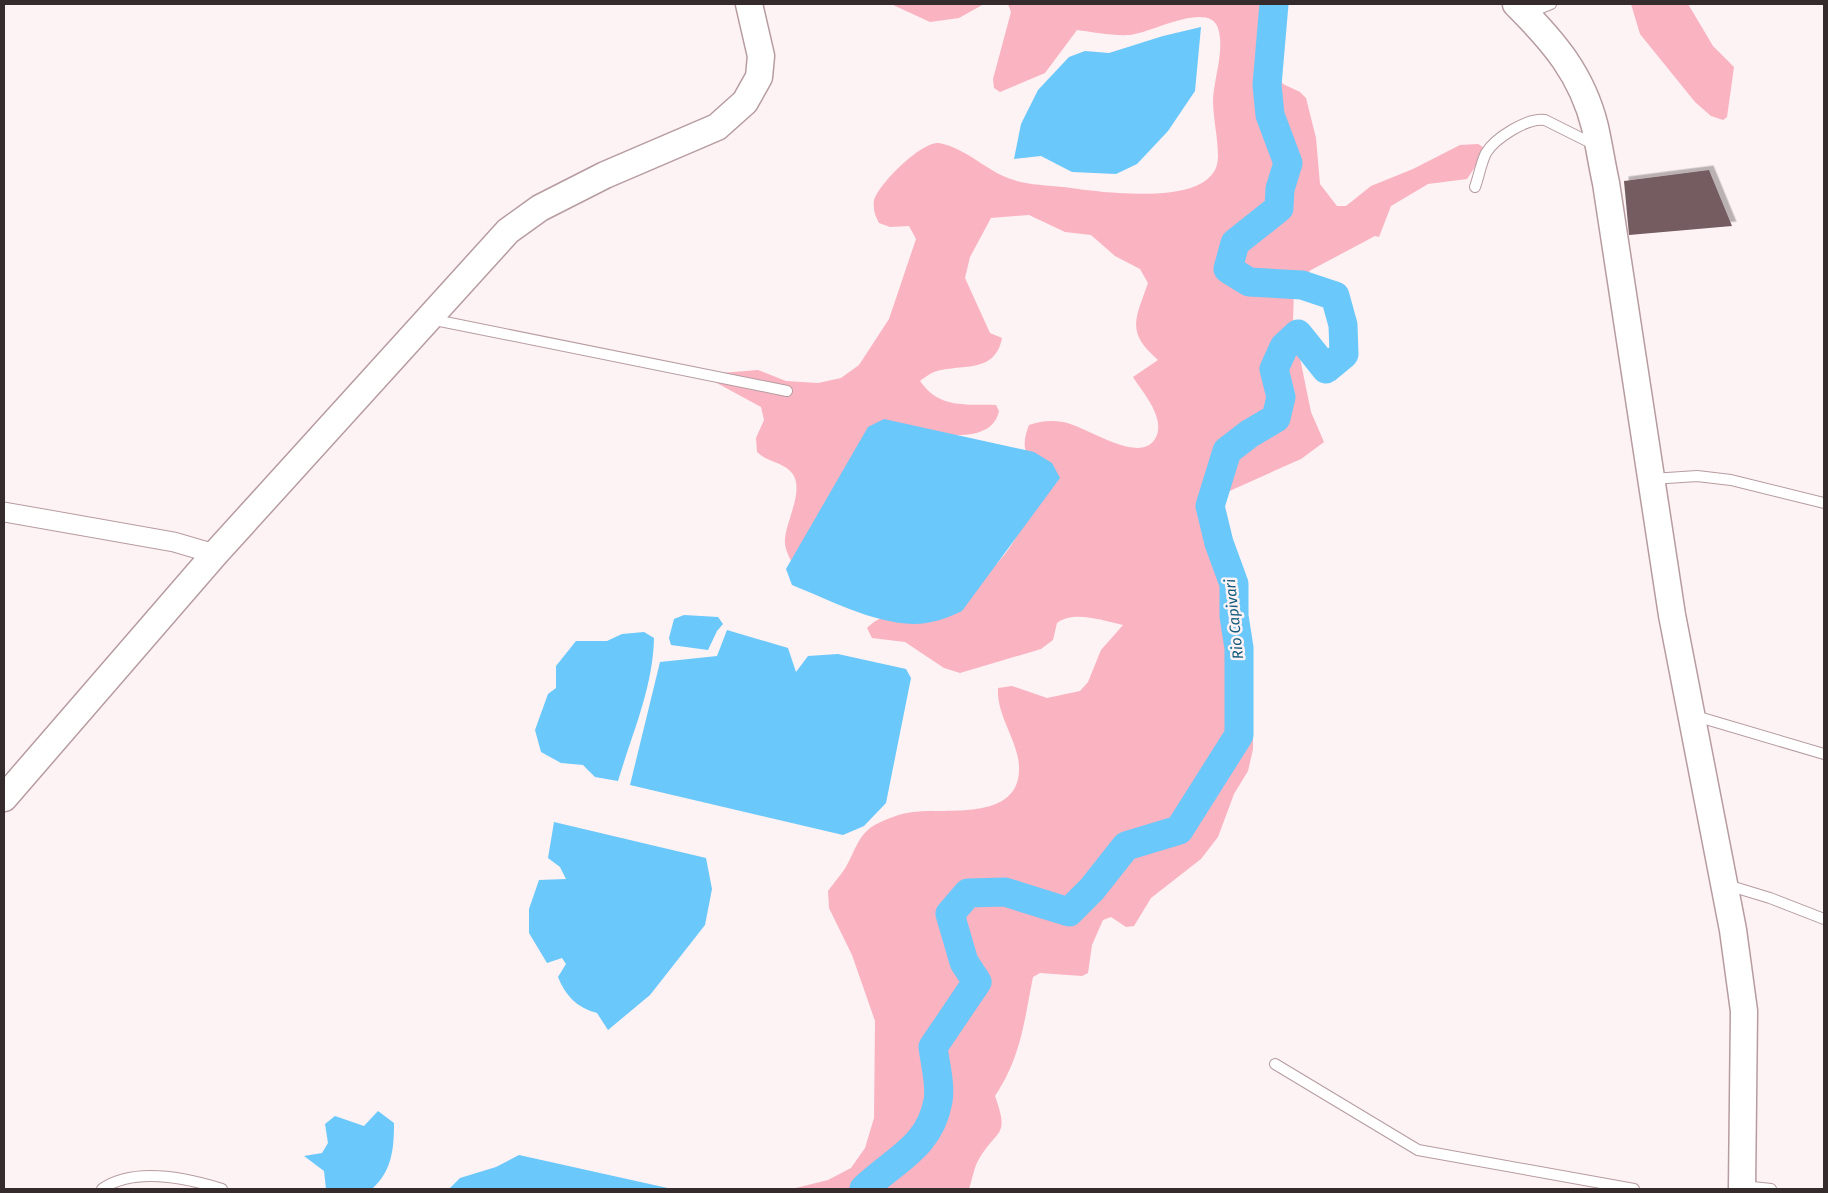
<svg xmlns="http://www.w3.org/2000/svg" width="1828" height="1193" font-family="'Fira Sans',sans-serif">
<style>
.green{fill:#fab3c1}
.water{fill:#6ac8fa}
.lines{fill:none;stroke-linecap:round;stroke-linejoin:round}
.river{stroke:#6ac8fa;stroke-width:29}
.building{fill:#745c60;filter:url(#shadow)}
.lane-casing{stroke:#b69ca0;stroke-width:12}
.street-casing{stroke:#b69ca0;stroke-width:21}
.secondary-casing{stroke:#b69ca0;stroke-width:29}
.lane{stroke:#fff;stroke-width:10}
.street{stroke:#fff;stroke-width:19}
.secondary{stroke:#fff;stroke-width:26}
.labels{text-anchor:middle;stroke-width:5;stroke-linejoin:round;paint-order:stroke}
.water-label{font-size:15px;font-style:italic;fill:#105a7b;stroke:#fdf2f4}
</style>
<defs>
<filter id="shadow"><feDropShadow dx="4.5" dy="-4.5" stdDeviation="0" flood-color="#0004"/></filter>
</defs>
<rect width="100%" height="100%" fill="#fdf2f4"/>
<g class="green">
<path d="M891,4H984L959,18L930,22Z"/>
<path d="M1008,4H1275L1279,30L1278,77L1283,84L1300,92L1306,98L1316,138L1320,184L1337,206H1346L1371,186L1413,169L1460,145L1478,144L1483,147V155L1467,179L1428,184L1391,206L1379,237L1375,236L1311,270L1294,285L1293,324L1311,412L1324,442L1301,459L1225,493L1219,504L1237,607L1253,668V749L1248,771L1234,794L1218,837L1201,859L1151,898L1134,926L1126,927L1111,917L1103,920L1092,945L1088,973L1082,976L1040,973L1033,977C1024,1022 1021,1057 995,1096C1010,1138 997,1128 979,1159C974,1167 972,1180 969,1189H792L828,1180L851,1168L865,1148L874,1118L875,1021L852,955L829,908L828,891C833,884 839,877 844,870C854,855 857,836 873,826C883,820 901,813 913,812C943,808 1009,820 1018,779C1025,747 996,720 998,688L1012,686L1047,698L1080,691L1088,682L1101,650L1123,625C1103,621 1075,610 1057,623L1053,640L1041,649L960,673L944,668L905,642L872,638L867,628C883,612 901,614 922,608C966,594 1002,569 1022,526C1026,518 1036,487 1035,479C1031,453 1018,454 1029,425C1041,421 1051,420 1063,422C1086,426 1139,465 1155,439C1167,419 1143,393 1133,377L1158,360C1126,332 1135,320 1148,283L1140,269L1115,256L1091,235L1065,232L1029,215L991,218L970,257L965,278L990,333L1002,338C995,375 960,363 934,372C929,374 924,378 920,381C939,409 966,404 996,405L999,411C991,448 932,432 904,429L799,576C795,567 786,554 785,544C783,525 806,491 792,473C783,462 767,462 757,452L756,438L764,420L761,407L715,382L709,374L758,370L786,381L818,383L841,378L859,365L889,319L916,239L909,226L890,227L879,223C875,216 873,209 874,201C878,184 922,141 939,143C967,148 988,173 1014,180C1029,185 1047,185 1063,187C1095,191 1219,211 1218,156C1218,138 1213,118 1213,100C1214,78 1225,50 1218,28C1209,0 1149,34 1129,35C1112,36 1093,32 1077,30L1045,73L1000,92L994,88L993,79L1011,12Z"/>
<path d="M1631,4H1688L1713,46L1734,67L1727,117L1723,120L1711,116L1695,102L1640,34Z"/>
</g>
<g class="water">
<path d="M1201,27L1195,91L1168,131L1137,164L1116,174L1072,172L1041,156L1014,159L1021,124L1038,90L1069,57L1085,51L1109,53L1163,36Z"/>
<path d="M884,419L1034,452L1052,463L1060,478L962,611C948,618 930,624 914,624C872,623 830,600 792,585L786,569L868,427Z"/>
<path d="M684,615L718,617L723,624L717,631L708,650L671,645L669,638L674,619Z"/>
<path d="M727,630L788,648L796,672L808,656L838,654L906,669L911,678L886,803L864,826L843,835L630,785L660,662L717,656Z"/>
<path d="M644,632L654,638C653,688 632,734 618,781L595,777L583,765L561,763L541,752L535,730L548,694L556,688V666L576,641H607L622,634Z"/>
<path d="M554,822L706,858L712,889L705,925L650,995L608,1030L597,1013C577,1008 565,995 558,977L566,964L562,958L547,963L529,933V909L539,880L566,879L560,867L548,858Z"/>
<path d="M378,1111L394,1123C394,1149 392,1171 372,1189H326L324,1171L304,1156L322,1153L328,1143L325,1124L335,1116L364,1126Z"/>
<path d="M519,1155L672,1189H449L460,1178L496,1167Z"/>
</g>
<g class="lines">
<path class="river" d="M864,1189C894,1160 930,1147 938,1101C941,1085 935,1064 933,1047L977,982L964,962L950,914L968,893L1005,892L1069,912L1092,889L1126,846L1179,830L1239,735V648L1234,616V584L1219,543L1210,506L1227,451L1249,434L1276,418L1281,397L1274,369L1284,347L1298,334L1326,369L1344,354L1343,325L1335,296L1302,285L1249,282L1228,269L1235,243L1279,208L1280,189L1288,163L1270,115L1267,85L1274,4"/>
</g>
<path class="building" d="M1709,170L1732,226L1629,235L1624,181Z"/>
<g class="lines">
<g class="lane-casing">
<g id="lane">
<path d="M1527,14L1551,4"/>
<path d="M1475,187C1479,176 1481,163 1486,153C1495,138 1528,117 1545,120L1595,145"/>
<path d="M430,319L787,391"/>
<path d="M1652,479L1697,476L1731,480L1824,503"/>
<path d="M1692,715L1824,754"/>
<path d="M1727,885L1770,898L1824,919"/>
<path d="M1275,1064L1418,1150L1634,1189"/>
<path d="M1743,1186L1771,1189"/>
<path d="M102,1189C135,1166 187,1178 222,1189"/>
</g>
</g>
<g class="street-casing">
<path id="street" d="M4,512L174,542L215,554"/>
</g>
<g class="secondary-casing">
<g id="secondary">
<path d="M1516,4C1553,41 1582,74 1595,127C1599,145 1602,165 1606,183L1672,615L1733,930L1744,1011L1742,1189"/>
<path d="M4,798L215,554L508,231L540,208L605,175L717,127L745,102L759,77L761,56L749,4"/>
</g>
</g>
<use href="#lane" class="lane"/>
<use href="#street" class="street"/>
<use href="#secondary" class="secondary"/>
</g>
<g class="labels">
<g class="water-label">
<text transform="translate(1234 619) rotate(-96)" y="5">Rio Capivari</text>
</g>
</g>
<rect width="1828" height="1193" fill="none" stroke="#352a2c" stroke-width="10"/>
</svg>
